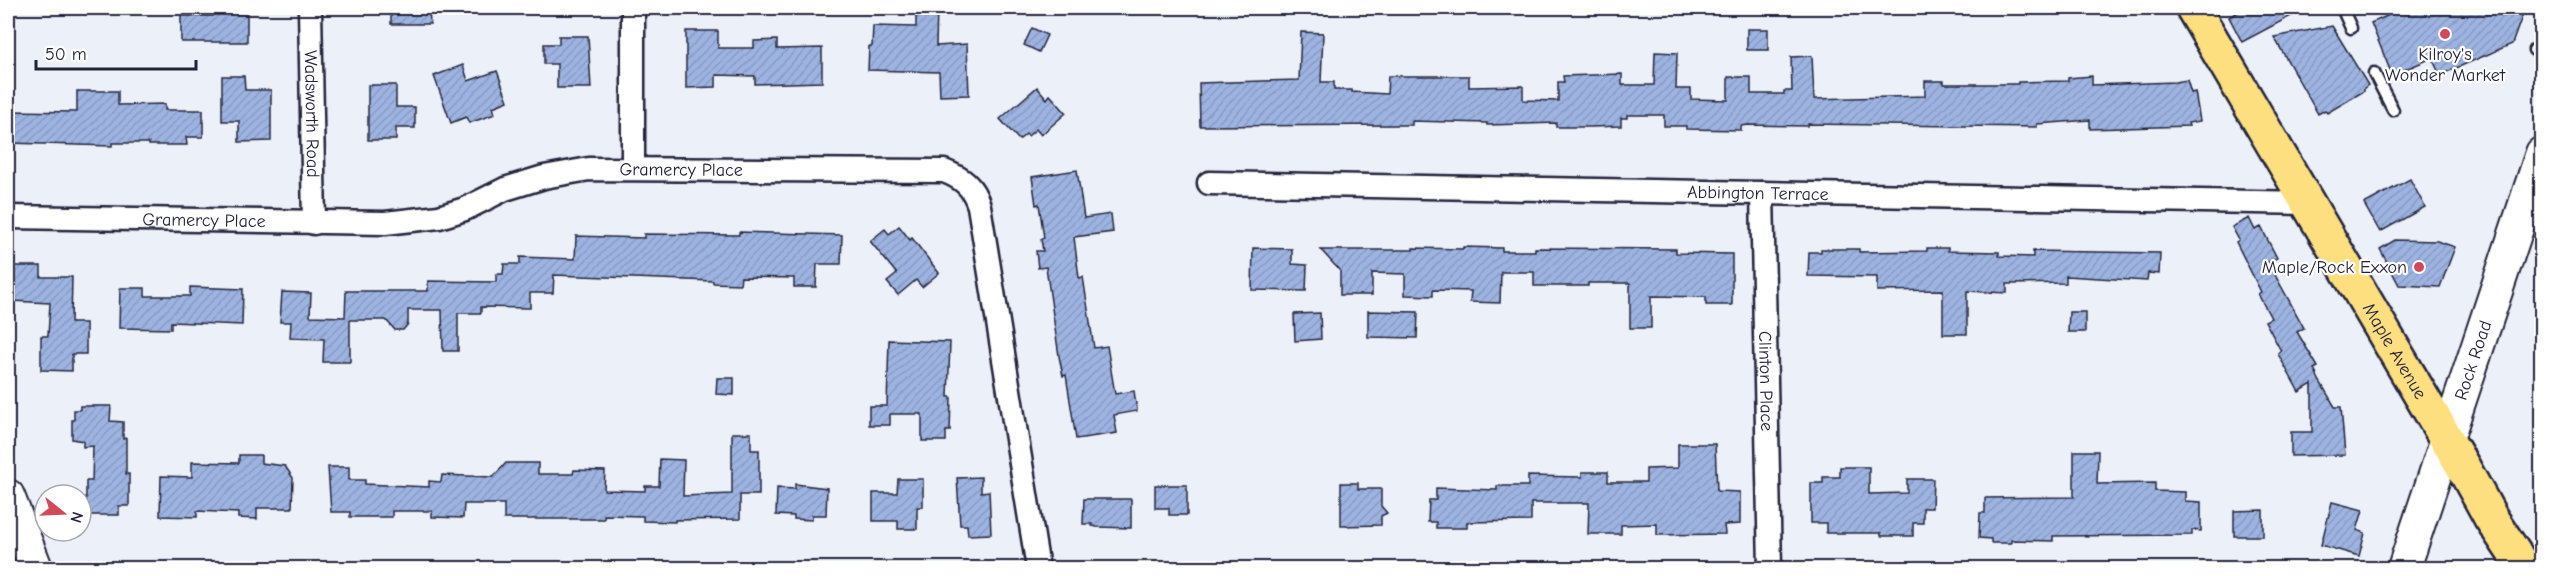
<svg xmlns="http://www.w3.org/2000/svg" width="2549" height="576" font-family="'Comic Neue',sans-serif">
<style>
.building{fill:url(#building-hatch);stroke:#22223b;stroke-width:1.5}
.lines{fill:none;stroke-linecap:round;stroke-linejoin:round}
.lane-casing{stroke:#22223b;stroke-width:15}
.street-casing{stroke:#22223b;stroke-width:27}
.secondary-casing{stroke:#22223b;stroke-width:36}
.primary-casing{stroke:#22223b;stroke-width:38}
.lane{stroke:#fff;stroke-width:10}
.street{stroke:#fff;stroke-width:22}
.secondary{stroke:#fff;stroke-width:32}
.primary{stroke:#fedf80;stroke-width:33}
.poi-dot{fill:#d1495b;stroke:#fff;stroke-width:2}
.labels{text-anchor:middle;stroke-width:4.5;stroke-linejoin:round;paint-order:stroke}
.poi-label{font-size:18px;fill:#22223b;stroke:#fff}
.street-label{font-size:18px;fill:#22223b;stroke:#fff}
</style>
<defs>
<pattern id="building-hatch" width="6" height="6" patternUnits="userSpaceOnUse" patternTransform="scale(1.5)"><rect width="6" height="6" fill="#9db4e1"/><path d="M-1 1l2-2M0 6l6-6M5 7l2-2" fill="none" stroke="#879ac2"/></pattern>
</defs>
<rect width="100%" height="100%" fill="#ebf0f9"/>
<filter id="ink" filterUnits="userSpaceOnUse"><feTurbulence type="fractalNoise" baseFrequency=".0167" numOctaves="2"/><feDisplacementMap in="SourceGraphic" scale="12" xChannelSelector="R" yChannelSelector="G"/><feConvolveMatrix kernelMatrix="1 2 1 2 8 2 1 2 1" color-interpolation-filters="sRGB"/></filter>
<g filter="url(#ink)">
<g class="building">
<path d="M213,8H247V42H181V16H213Z"/>
<path d="M391,8H429L430,24H391Z"/>
<path d="M916,8H937L936,46L967,44L969,95L940,96L939,72L868,70L869,46H872L873,26L916,27Z"/>
<path d="M2245,8H2306L2242,42L2229,17Z"/>
<path d="M2405,8H2525L2512,44L2440,75L2432,58L2392,75L2371,23Z"/>
<path d="M2332,26L2368,85L2364,88V91L2327,113L2325,110L2318,114L2274,37Z"/>
<path d="M1032,28L1047,35L1039,52L1024,45Z"/>
<rect x="1747" y="29" width="21" height="21"/>
<path d="M686,31H718V48H754V41L777,40V49L822,48V82L755,84V76L716,75V87L686,88Z"/>
<path d="M1301,32L1323,33L1321,82H1334V90H1352V92L1387,94L1388,76H1469V87L1523,86V100L1558,101V82H1564L1563,76L1622,74V85H1654L1655,52L1677,53L1676,89H1691V99L1728,100V77H1751V94H1784V91H1792L1791,57L1812,56L1814,99L1925,96V81H1944V84H2018V82L2068,81V78L2092,76V85L2175,82L2187,80L2191,93L2195,92L2200,121L2188,123L2189,126L2090,129V120L2037,124V127L1808,124V126L1748,125L1741,126V130L1686,129V126H1664V115H1627V118H1621V126L1591,127H1556V123L1487,125V123L1412,121V125H1399L1200,126L1199,83L1299,80Z"/>
<path d="M559,36H588L591,88H557V64H544V44H559Z"/>
<path d="M463,65L468,81L497,71L508,101L493,107L495,114L469,123L466,117L451,123L434,76Z"/>
<path d="M222,76H244L245,90H271V141L239,142V121H222Z"/>
<path d="M368,85H396V107H415V128H396V140H368Z"/>
<path d="M1037,87L1047,99L1050,95L1066,113L1041,135L1036,129L1028,136L1026,134L1019,140L1000,119Z"/>
<path d="M77,91H118V105L165,104V110H203V137H186L187,145H149V143H112V146L8,143V111L77,112Z"/>
<path d="M1077,170L1084,218L1111,214L1113,232L1074,237L1079,278L1083,277L1094,348L1107,346L1115,394L1134,391L1137,411L1114,415L1117,433L1076,439L1066,375L1063,376L1059,356L1046,267L1038,268L1036,251H1043L1041,239L1044,238L1039,204L1036,205L1032,177Z"/>
<path d="M2410,179L2425,207L2380,232L2364,204Z"/>
<path d="M2249,218L2255,230L2261,227L2277,258L2268,262L2304,328L2297,332L2318,367L2314,369L2319,380L2335,407H2341L2345,455L2291,456V432H2312V384L2299,392L2278,354L2281,351L2265,321L2271,318L2258,294L2261,292L2236,242L2239,240L2232,227Z"/>
<path d="M899,226L910,240L912,238L939,273L922,287L916,280L898,295L887,282L897,274L870,241L885,229L889,234Z"/>
<path d="M739,232L842,235L841,264H817L816,287H794V278L741,277L740,284L713,283V281L554,275L553,293H530V308L481,307V313H458V351H443L442,310H408V324L403,330H395L386,320H350V362H323L324,339L290,338L291,322H280L282,292L311,293L310,316L345,317L346,291H428V281L496,282V274H503L504,264H520V257L575,259L576,236L644,238V234L739,235Z"/>
<path d="M2395,240L2437,241L2455,247L2440,287L2399,285L2380,249Z"/>
<path d="M1463,247L1502,248V251H1535V248L1676,249V253L1732,254V305H1706V297L1651,296V328H1630V283H1588V286H1534V272H1501L1500,303L1470,302L1471,291L1433,290V296L1405,295V274L1372,273V295H1340V271L1321,250H1413V248L1463,249Z"/>
<path d="M1253,248L1292,249V264L1307,265L1306,291L1252,290Z"/>
<path d="M1927,248H1948V251L1999,252V256L2033,257V251L2160,253L2159,274L2148,273L2147,281L2066,276V283L2007,284V293L1967,291V334H1943V290L1877,291V277L1808,276L1809,252H1821V249H1859V252L1927,251Z"/>
<path d="M13,266H41V277H72L71,323H86V354H72V371L41,370V336H48L50,303L12,301Z"/>
<path d="M190,287L243,289L242,325L171,322V329L119,328L120,288H145V296H190Z"/>
<path d="M1368,311L1418,312L1417,338L1368,337Z"/>
<path d="M2069,312H2085V332H2068Z"/>
<path d="M1320,313L1321,339L1295,341L1294,314Z"/>
<path d="M889,340L950,342L948,397H951L950,431H946V441H922V414H890V425H869V406H887Z"/>
<path d="M717,378H734V395L716,394Z"/>
<path d="M80,406H111L110,421L123,422V439L126,438V474H129V506H119V515H86V481H92L93,446L83,447V441L72,439V420H74V410H80Z"/>
<path d="M732,433H751V450H759V495H740V519L675,520V522L643,521V516L604,515V519H504V504H464L463,518L432,517V511H392V517H350V512H331L328,467H349V480H365V484L429,487V481L441,482L442,475L493,477L506,463H538V474H573L574,470L605,471L604,490L645,491V486H659L660,459L684,460L683,496L732,494Z"/>
<path d="M1678,444H1715L1717,491L1740,492V524L1724,525L1725,534L1657,535V524L1621,525V534H1588L1589,503H1531V521L1467,522V528H1436V522H1428L1429,500H1436V488L1497,490V486H1528V476L1582,477V472H1608V482H1646V469L1678,468Z"/>
<path d="M2074,451H2098L2097,484L2155,483V491L2185,492V501L2201,502V531L2192,530V535L2053,536V541L2011,540V543H1991V539L1979,538L1980,513H1985V498L2074,497Z"/>
<path d="M239,455H261V463L285,466L293,478L292,508H257V519L238,518V513L197,511V517L160,516L161,476L192,477V462L239,463Z"/>
<path d="M1840,467H1869V494L1907,493V479H1933L1932,508H1923V523H1913V536H1881V533H1826V523H1811V483H1823V477H1840Z"/>
<path d="M981,477V492L989,491L991,534L968,535L967,525H960L957,478Z"/>
<path d="M898,479H923V507H917V529H898V521H873V493H897Z"/>
<path d="M1341,483H1358V489H1381V506L1387,513L1381,516V525L1341,526Z"/>
<path d="M795,484L827,488L826,515H812V520L794,519V516L776,515L777,488L795,489Z"/>
<path d="M1155,485H1187V515H1169V508H1155Z"/>
<path d="M1084,499H1131V528L1097,527L1092,526V524H1083Z"/>
<path d="M2332,502L2363,510L2357,530L2365,533L2359,556L2321,545Z"/>
<path d="M2263,510V536H2234V511Z"/>
</g>
<g class="lines">
<g class="lane-casing">
<g id="lane">
<path d="M2342,8L2351,28"/>
<path d="M2534,50L2542,53"/>
<path d="M2374,73L2393,110"/>
</g>
</g>
<g class="street-casing">
<g id="street">
<path id="s1" d="M310,8L314,223"/>
<path d="M633,8V168"/>
<path id="s2" d="M1209,183L2308,203"/>
<path id="s3" d="M1762,193L1770,568"/>
<path id="s4" d="M8,217L385,223L439,217L465,209L505,189L544,177L589,169L944,171C962,178 973,186 979,206L1038,568"/>
</g>
</g>
<g class="secondary-casing">
<g id="secondary">
<path d="M8,496L36,568"/>
<path id="s5" d="M2404,568L2542,153"/>
</g>
</g>
<g class="primary-casing">
<g id="primary">
<path id="s6" d="M2193,8L2463,467L2491,518L2524,568"/>
</g>
</g>
<use href="#lane" class="lane"/>
<use href="#street" class="street"/>
<use href="#secondary" class="secondary"/>
<use href="#primary" class="primary"/>
</g>
</g>
<g class="poi-dot">
<circle cx="2445" cy="34" r="6"/>
<circle cx="2419" cy="267" r="6"/>
</g>
<g class="labels">
<g class="poi-label">
<text x="2445" y="60">Kilroy's<tspan x="2445" dy="21">Wonder Market</tspan></text>
<text x="2407" y="273" text-anchor="end">Maple/Rock Exxon</text>
</g>
<g class="street-label">
<text dy="6" stroke="none"><textPath href="#s1" startOffset="106">Wadsworth Road</textPath></text>
<text dy="6" stroke="none"><textPath href="#s4" startOffset="682">Gramercy Place</textPath></text>
<text dy="6" stroke="none"><textPath href="#s2" startOffset="549">Abbington Terrace</textPath></text>
<text dy="6" stroke="none"><textPath href="#s4" startOffset="196">Gramercy Place</textPath></text>
<text dy="6" stroke="none"><textPath href="#s6" startOffset="398">Maple Avenue</textPath></text>
<text dy="6" stroke="none"><textPath href="#s5" startOffset="219">Rock Road</textPath></text>
<text dy="6" stroke="none"><textPath href="#s3" startOffset="188">Clinton Place</textPath></text>
</g>
</g>
<rect width="2549" height="576" fill="none" stroke="#fff" stroke-width="30"/>
<rect x="15" y="15" width="2519" height="546" fill="none" stroke="#22223b" stroke-width="2" filter="url(#ink)"/>
<g transform="translate(63 513) rotate(108)"><circle r="28" fill="#ffffff" stroke="#a7a7b1" stroke-width="1.5"/>
<path d="M0-4.5L10 22L0 15L-10 22Z" fill="#d1495b"/>
<text y="-9" font-size="16" font-weight="bold" text-anchor="middle" fill="#22223b">N</text>
</g>
<path d="M36 60v9h160v-9" fill="none" stroke="#22223b" stroke-width="3"/>
<text x="45" y="60" font-size="18" fill="#22223b" stroke="#ffffff" stroke-width="4.5" paint-order="stroke">50 m</text>
</svg>
